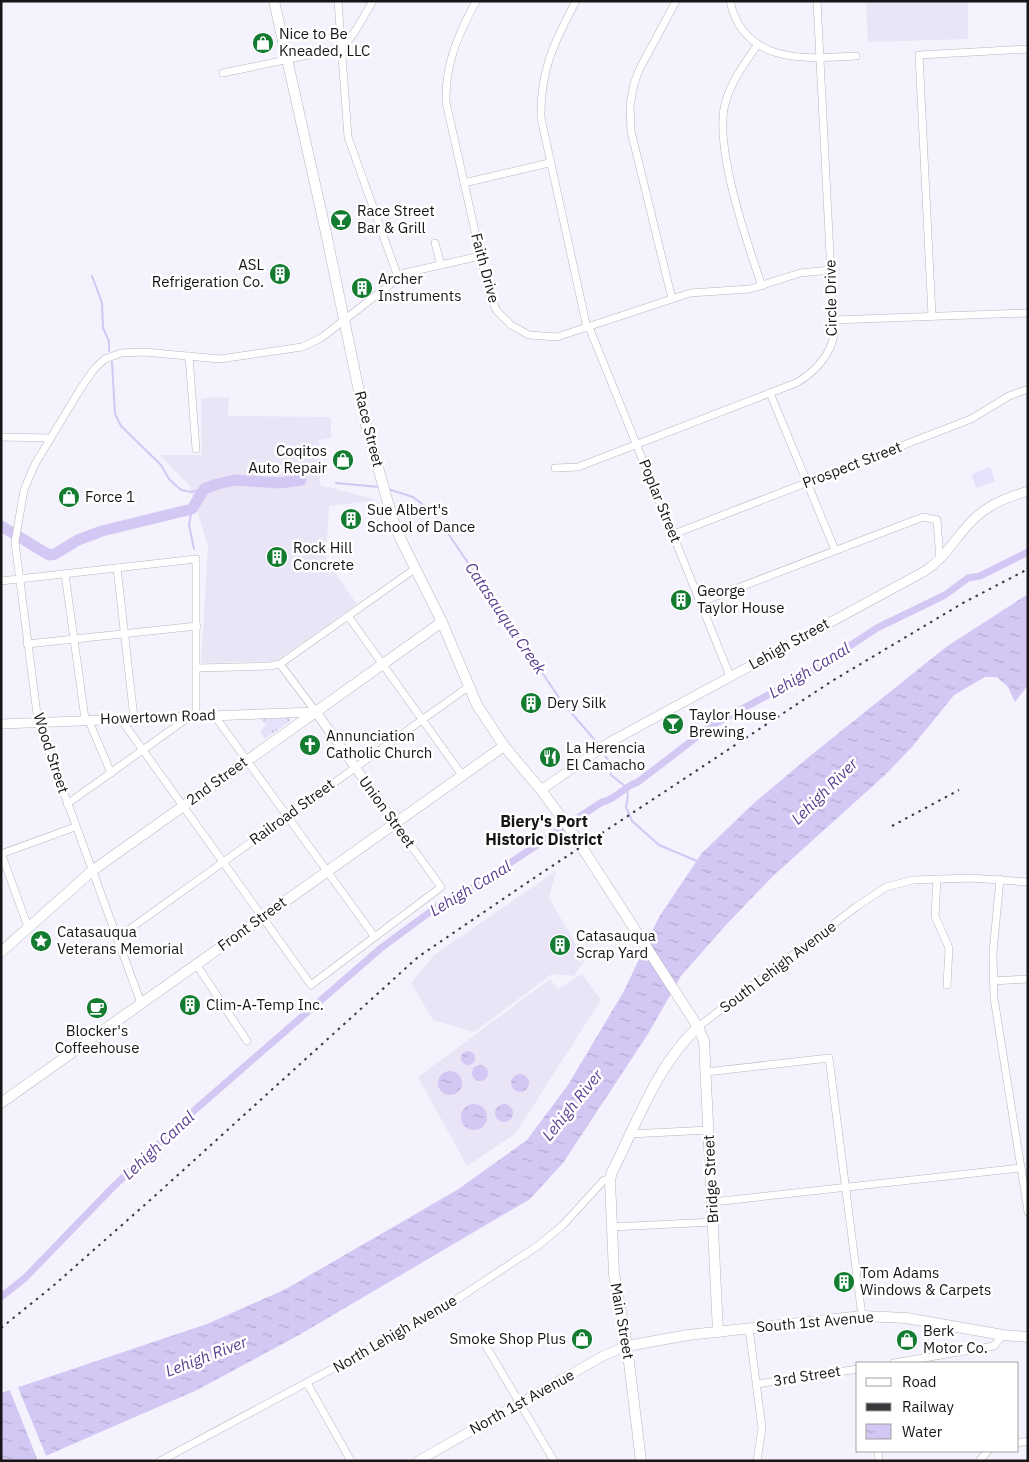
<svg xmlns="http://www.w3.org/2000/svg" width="1029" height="1462" font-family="'IBM Plex Sans',sans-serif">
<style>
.built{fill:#e9e5f6}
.grass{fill:url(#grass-tufts)}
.park{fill:#e7e0fa}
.water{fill:url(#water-ripples)}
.pier{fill:#f4f2fc}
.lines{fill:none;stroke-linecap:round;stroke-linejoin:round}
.stream{stroke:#d3c7f4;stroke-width:2}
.canal{stroke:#d3c7f4;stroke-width:7}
.river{stroke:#d3c7f4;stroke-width:11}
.minor-casing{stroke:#b8b6bf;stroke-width:8}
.tertiary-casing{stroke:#b8b6bf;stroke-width:10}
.secondary-casing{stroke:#b8b6bf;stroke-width:11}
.minor{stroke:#fff;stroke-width:7}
.tertiary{stroke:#fff;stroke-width:9}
.secondary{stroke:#fff;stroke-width:10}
.rail{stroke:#3a383d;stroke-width:2;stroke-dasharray:2.5 5;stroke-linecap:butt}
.labels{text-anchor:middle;stroke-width:5;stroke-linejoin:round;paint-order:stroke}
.poi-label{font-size:15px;fill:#161518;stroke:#fff;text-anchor:start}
.street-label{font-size:15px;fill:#161518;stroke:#fff}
.water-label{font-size:16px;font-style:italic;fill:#5c3d92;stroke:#fff}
.neighbourhood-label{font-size:16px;font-weight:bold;fill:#161518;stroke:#fff}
</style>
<defs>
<pattern id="grass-tufts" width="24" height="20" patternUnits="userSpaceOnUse" patternTransform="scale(1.25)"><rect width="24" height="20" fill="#e7e0fa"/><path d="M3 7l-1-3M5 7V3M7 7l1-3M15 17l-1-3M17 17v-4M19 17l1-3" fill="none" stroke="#c5bfd6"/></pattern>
<pattern id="water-ripples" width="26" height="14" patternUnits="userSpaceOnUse" patternTransform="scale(1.25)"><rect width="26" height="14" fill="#d3c7f4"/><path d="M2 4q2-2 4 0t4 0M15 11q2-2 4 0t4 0" fill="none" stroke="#b4aad0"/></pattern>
</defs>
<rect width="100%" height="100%" fill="#f4f2fc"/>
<g class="built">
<path d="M866,1H968V39L868,42Z"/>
<path d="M229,397L228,416L331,417V438L319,440L320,485L378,500L329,506L326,561L357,604L276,661L201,663L208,546L189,485L160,455H202L201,398Z"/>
<path d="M556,871L549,898L585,960L574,976L552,974L474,1032L433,1020L411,983L434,955Z"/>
<path d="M582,974L601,1000L515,1134L467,1166L418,1077L550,979L558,989Z"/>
</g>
<path class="grass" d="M289,718L290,721L265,739L260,731L266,725L261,719Z"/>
<path class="park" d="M990,467L995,481L976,488L972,476L974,473Z"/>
<g class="water">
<path d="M1028,594V685L1015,702L1008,687L997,677H985L954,695L912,747L885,775L772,877L725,926L681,976L648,1034L563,1163L530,1199L299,1335L197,1390L34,1461H1V1393L207,1324L286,1289L457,1190L527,1140L568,1085L624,991L659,917L702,853L754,803L810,756L946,647Z"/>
<circle cx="468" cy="1058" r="7"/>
<circle cx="480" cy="1073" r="8"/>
<circle cx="450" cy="1083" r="12"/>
<circle cx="520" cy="1083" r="9"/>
<circle cx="474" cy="1117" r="13"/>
<circle cx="504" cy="1113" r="9"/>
</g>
<path class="pier" d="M17,1385L47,1458L40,1461H38L9,1388Z"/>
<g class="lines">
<g class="stream">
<path d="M92,276L102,303L103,328L109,341V351"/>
<path d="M112,362L115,414L121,426L161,465L169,479L181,490L191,492L204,489"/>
<path d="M336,483L379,487"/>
<path d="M388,489L413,497L435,514L562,702L599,745"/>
<path d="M192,509L189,525L194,549"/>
<path d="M603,751L611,766V775L625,786L628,795L626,807L632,821L659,845L697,861"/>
</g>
<path class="canal" d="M1,1297L25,1278L114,1186L197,1108L381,948L438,906L466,892L602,802C617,799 623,787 638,782L711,726L810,672L877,628L945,595L968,578L980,576L1028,552"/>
<path class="river" d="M1,526L49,555L55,554L78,540L102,531L192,509L204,489L217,484L235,480L280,483L301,480"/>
<g class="minor-casing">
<g id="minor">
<path d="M338,1L348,137L398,277"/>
<path d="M476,1C458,35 445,64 446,102L489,294L497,311L511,325L529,335L557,337L690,293L750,289L800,273L831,270"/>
<path d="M576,1C554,42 540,71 541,118L587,328"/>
<path d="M730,1C744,65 806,59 856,56"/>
<path d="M758,44C745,63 731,81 725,104C714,147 747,243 762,286"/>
<path d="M223,73L342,48L354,33L373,1"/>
<path d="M464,183L549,163"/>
<path d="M435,243L441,265"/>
<path d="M672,299L631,131L630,105L634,84L639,70L676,1"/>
<path d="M932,316L919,55L1028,49"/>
<path d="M833,320L1028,313"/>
<path d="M589,327L730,676"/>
<path d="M189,356L196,449"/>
<path d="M770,393L835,550"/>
<path d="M1,437L51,438"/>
<path d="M555,468L578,467L796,383C814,373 832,354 834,333L817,1"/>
<path d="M674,534L971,419L1009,396L1028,389"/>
<path d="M117,568L134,718"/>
<path d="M65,574L85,719"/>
<path d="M1,581L196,559V715"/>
<path d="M701,602L923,517L937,520L940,560"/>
<path d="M348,616L462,775"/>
<path d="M27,644L197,626"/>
<path d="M280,664L316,712"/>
<path d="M197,668L270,666L280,664L416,568"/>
<path d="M214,715L374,936"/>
<path d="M120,718L311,985L441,887L394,822"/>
<path d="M88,719L111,773"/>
<path d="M67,804L189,717"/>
<path d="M1,853L28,927"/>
<path d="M1,854L75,827"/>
<path d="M937,879L935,916L949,948L947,985"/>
<path d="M1000,879L993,952L994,998L1028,1212"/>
<path d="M117,938L468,687"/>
<path d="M196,964L247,1041"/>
<path d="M993,981L1028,979"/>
<path d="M141,1003L38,722L15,542L24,490L35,464L81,388L95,368L105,359L121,353L144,352L220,359L302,347L321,338L405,273L480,256"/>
<path d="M698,1027L856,907L886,887L913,880L971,878L1028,882"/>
<path d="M706,1072L829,1058L862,1316"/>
<path d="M630,1134L709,1130"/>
<path d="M713,1202L1021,1168"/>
<path d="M611,1227L714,1222"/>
<path d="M749,1328L762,1428L757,1461"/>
<path d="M486,1346L554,1461"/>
<path d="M894,1363L994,1346L1003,1335"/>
<path d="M307,1383L351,1461"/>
<path d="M757,1384L858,1369"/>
<path d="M1018,1443L1028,1441"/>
<path d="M878,1451L879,1461"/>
<path d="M160,1461L433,1315L539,1245L563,1225L604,1180H610"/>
<path d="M979,1461L988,1451"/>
</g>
</g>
<g class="tertiary-casing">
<g id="tertiary">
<path d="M1,724L316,712L394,822"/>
<path d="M541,790L610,742L925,571C947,557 957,534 976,517C991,503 1009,497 1028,491"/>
<path d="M418,1461L603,1356L627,1346"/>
</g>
</g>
<g class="secondary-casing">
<g id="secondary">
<path d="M274,1L326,233L366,425L392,517L401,540L442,622L477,705L504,746L541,790L572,832L698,1027L704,1041L718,1332"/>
<path d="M1,952L92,871L442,622"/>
<path d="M1,1103L504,746"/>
<path d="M627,1346L688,1335L862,1316L906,1318L1003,1335L1028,1337"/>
<path d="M641,1461L627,1346L614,1274L610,1180L612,1172C637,1123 657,1065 698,1027"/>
</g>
</g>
<use href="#minor" class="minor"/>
<use href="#tertiary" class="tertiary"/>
<use href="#secondary" class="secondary"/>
<g class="rail">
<path d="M892,826L959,790"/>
<path d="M1,1328L53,1286L157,1194L418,957L531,880L832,681L963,603L1028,569"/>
</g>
</g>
<defs>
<g id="shop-disc" transform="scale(1.125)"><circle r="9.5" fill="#137c30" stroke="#fff"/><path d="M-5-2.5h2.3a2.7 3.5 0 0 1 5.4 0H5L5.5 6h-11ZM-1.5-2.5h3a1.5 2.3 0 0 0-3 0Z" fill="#fff"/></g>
<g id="bar-disc" transform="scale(1.125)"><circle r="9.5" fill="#137c30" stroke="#fff"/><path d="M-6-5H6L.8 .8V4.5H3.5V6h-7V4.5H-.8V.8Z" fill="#fff"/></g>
<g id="building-disc" transform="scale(1.125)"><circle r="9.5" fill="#137c30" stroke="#fff"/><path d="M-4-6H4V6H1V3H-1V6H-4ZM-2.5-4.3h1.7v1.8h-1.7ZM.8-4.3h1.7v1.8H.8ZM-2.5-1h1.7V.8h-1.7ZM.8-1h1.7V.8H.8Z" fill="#fff"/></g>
<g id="church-disc" transform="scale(1.125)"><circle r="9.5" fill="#137c30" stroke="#fff"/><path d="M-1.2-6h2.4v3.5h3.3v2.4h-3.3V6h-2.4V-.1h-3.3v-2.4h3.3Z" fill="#fff"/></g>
<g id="restaurant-disc" transform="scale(1.125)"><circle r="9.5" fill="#137c30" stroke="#fff"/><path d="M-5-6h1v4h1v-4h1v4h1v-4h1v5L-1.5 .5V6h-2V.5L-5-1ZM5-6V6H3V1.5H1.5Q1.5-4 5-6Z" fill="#fff"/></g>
<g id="sight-disc" transform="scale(1.125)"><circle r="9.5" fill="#137c30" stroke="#fff"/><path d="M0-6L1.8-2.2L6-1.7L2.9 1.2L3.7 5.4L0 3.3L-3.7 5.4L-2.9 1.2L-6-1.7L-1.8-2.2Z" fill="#fff"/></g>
<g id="cafe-disc" transform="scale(1.125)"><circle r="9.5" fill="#137c30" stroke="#fff"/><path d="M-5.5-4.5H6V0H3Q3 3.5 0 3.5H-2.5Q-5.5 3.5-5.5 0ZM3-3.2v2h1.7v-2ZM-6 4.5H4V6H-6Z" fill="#fff"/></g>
</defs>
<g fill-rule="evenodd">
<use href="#shop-disc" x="263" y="43"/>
<use href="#bar-disc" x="341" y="220"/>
<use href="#building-disc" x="280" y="274"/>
<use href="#building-disc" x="362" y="288"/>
<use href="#shop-disc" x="343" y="460"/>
<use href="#shop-disc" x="69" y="497"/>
<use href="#building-disc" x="351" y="519"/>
<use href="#building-disc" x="277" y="557"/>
<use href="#building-disc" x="681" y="600"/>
<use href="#building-disc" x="531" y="703"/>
<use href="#bar-disc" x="673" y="724"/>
<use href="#church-disc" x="310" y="745"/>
<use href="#restaurant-disc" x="550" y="757"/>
<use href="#sight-disc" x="41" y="941"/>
<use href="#building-disc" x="560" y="945"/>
<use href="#building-disc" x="190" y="1005"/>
<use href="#cafe-disc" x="97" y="1008"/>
<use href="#building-disc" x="844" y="1282"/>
<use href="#shop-disc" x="582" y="1339"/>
<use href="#shop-disc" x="907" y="1340"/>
</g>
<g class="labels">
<g class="poi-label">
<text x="279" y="39">Nice to Be<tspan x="279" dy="17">Kneaded, LLC</tspan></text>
<text x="357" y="216">Race Street<tspan x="357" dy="17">Bar &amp; Grill</tspan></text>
<text x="264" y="270" text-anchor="end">ASL<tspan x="264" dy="17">Refrigeration Co.</tspan></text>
<text x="378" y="284">Archer<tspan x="378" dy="17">Instruments</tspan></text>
<text x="327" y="456" text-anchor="end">Coqitos<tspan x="327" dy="17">Auto Repair</tspan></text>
<text x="85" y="502">Force 1</text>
<text x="367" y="515">Sue Albert's<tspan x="367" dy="17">School of Dance</tspan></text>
<text x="293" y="553">Rock Hill<tspan x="293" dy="17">Concrete</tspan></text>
<text x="697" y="596">George<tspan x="697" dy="17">Taylor House</tspan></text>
<text x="547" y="708">Dery Silk</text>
<text x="689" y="720">Taylor House<tspan x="689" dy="17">Brewing</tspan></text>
<text x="326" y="741">Annunciation<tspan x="326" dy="17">Catholic Church</tspan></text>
<text x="566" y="753">La Herencia<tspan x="566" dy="17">El Camacho</tspan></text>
<text x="57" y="937">Catasauqua<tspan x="57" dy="17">Veterans Memorial</tspan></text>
<text x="576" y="941">Catasauqua<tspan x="576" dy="17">Scrap Yard</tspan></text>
<text x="206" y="1010">Clim-A-Temp Inc.</text>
<text x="97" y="1036" text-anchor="middle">Blocker's<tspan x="97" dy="17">Coffeehouse</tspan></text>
<text x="860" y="1278">Tom Adams<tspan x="860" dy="17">Windows &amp; Carpets</tspan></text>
<text x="923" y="1336">Berk<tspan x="923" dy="17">Motor Co.</tspan></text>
<text x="566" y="1344" text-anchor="end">Smoke Shop Plus</text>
</g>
<g class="street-label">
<text transform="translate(485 268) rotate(75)" y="5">Faith Drive</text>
<text transform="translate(831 298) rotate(-91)" y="5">Circle Drive</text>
<text transform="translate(369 429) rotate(76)" y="5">Race Street</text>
<text transform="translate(852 465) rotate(-21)" y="5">Prospect Street</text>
<text transform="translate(660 501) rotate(68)" y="5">Poplar Street</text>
<text transform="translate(789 644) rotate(-29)" y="5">Lehigh Street</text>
<text transform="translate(158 717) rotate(-2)" y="5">Howertown Road</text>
<text transform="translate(51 753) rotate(72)" y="5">Wood Street</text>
<text transform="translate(217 781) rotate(-36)" y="5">2nd Street</text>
<text transform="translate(292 812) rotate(-36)" y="5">Railroad Street</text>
<text transform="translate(387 812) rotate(54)" y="5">Union Street</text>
<text transform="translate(252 924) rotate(-36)" y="5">Front Street</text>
<text transform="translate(778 967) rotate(-37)" y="5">South Lehigh Avenue</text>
<text transform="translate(711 1179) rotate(-93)" y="5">Bridge Street</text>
<text transform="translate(622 1321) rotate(80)" y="5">Main Street</text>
<text transform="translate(815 1322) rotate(-5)" y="5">South 1st Avenue</text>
<text transform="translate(395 1334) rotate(-30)" y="5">North Lehigh Avenue</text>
<text transform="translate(807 1376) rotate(-9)" y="5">3rd Street</text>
<text transform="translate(522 1402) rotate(-29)" y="5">North 1st Avenue</text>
</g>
<g class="water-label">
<text transform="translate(506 618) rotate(56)" y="6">Catasauqua Creek</text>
<text transform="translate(809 670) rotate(-31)" y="6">Lehigh Canal</text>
<text transform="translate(824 791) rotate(-45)" y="6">Lehigh River</text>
<text transform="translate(470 888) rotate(-31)" y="6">Lehigh Canal</text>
<text transform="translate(572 1105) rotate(-51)" y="6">Lehigh River</text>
<text transform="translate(158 1145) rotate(-43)" y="6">Lehigh Canal</text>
<text transform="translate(206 1356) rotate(-21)" y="6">Lehigh River</text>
</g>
<g class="neighbourhood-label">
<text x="544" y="827">Biery's Port<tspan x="544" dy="18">Historic District</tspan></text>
</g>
</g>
<rect width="1029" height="1462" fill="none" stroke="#161518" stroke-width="5"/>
<rect x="856" y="1362" width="162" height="90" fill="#ffffff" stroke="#a2a1a3"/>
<rect x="866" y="1378" width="25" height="8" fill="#ffffff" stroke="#a2a1a3"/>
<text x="902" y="1387" font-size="15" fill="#161518">Road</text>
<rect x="866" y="1403" width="25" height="8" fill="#3a383d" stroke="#a2a1a3"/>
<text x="902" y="1412" font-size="15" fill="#161518">Railway</text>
<rect x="866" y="1424" width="25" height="15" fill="url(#water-ripples)" stroke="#a2a1a3"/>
<text x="902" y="1437" font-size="15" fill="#161518">Water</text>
</svg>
